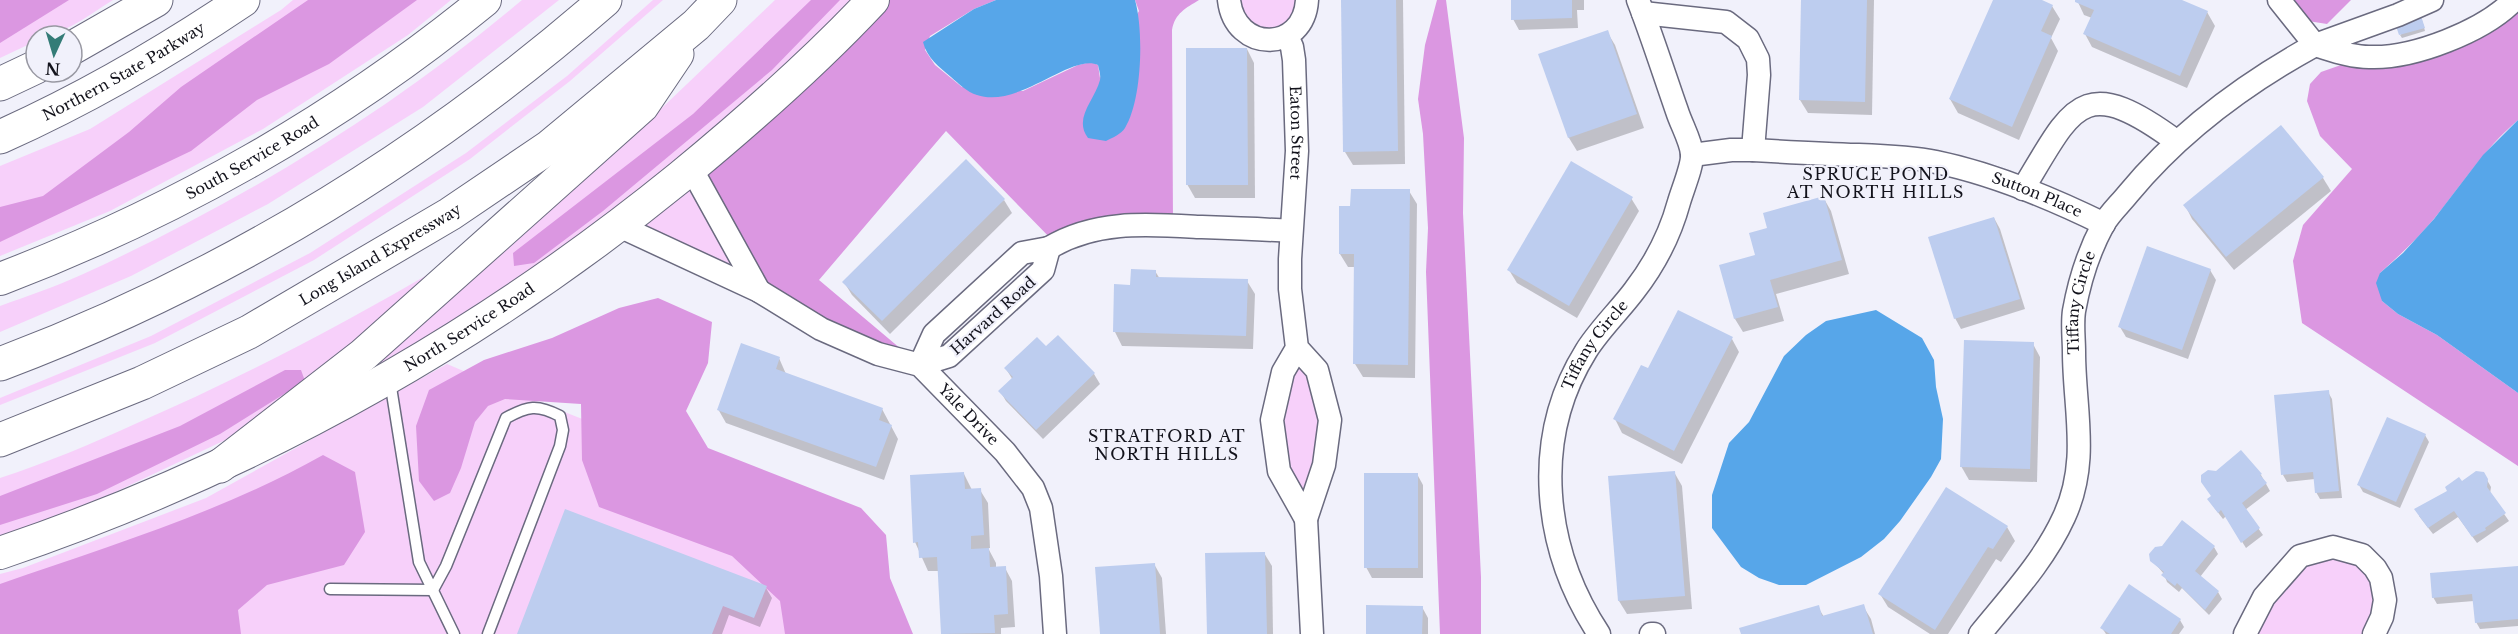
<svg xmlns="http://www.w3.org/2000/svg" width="2518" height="634" font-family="'Libre Baskerville',serif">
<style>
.green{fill:#f7d0fa}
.forest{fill:#db97e1}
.water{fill:#57a6e9}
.shadow{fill:#0003}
.building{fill:#bdcdef}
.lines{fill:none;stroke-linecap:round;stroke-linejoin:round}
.service-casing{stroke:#6a6a7f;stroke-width:13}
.minor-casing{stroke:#6a6a7f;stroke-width:25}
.secondary-casing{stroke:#6a6a7f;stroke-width:34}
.motorway-casing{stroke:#6a6a7f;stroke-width:35}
.service{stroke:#fff;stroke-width:10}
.minor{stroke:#fff;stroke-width:22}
.secondary{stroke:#fff;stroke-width:32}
.motorway{stroke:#fff;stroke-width:33}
.labels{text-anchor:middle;stroke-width:4.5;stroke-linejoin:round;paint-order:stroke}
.street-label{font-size:15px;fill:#13131c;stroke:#f1f1fb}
.neighbourhood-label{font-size:16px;letter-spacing:1.5px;fill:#13131c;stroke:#f1f1fb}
</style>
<rect width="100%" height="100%" fill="#f1f1fb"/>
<g class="green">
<path d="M0,0H113C90,14 64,36 36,36V41L0,58Z"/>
<path d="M293,0H451L408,35L263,129L110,211L0,256V166L90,129L281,10Z"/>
<path d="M522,0H559L423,107L268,204L131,276L0,332V306C27,296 55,287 81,275C239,203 389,112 522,0Z"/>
<path d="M653,0H663L570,81L470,159L314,260L155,343L0,405V398L151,336L310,253L466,153L567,76Z"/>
<path d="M775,0H857L712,136L547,264L366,374L643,126Z"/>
<path d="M1229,0H1307V9L1260,40Z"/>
<path d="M693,186L746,276L639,226Z"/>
<path d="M439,268L443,275L238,434L92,503L0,537V478C46,463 91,444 135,424C241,378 340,326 439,268Z"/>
<path d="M1297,348L1330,420L1306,519L1279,471L1283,372Z"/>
<path d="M447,364L506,389L875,534L892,634H0V574L23,568L206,498Z"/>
<path d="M2333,547L2375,568L2374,634H2245L2300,556Z"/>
</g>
<g class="forest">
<path d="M0,0H69L0,43Z"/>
<path d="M308,0H417L329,64L257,100L191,151L0,242V207L43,196L129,132L181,87Z"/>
<path d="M811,0H840L772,70L603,211L534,263L514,266L513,253L693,114Z"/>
<path d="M873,0H996L974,9L930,36L925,50L935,65L962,87L1023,91L1078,65L1091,62L1098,65L1100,78L1139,11L1135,0H1199C1186,8 1175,13 1172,30L1173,225L1056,244L946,131L819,280L920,365L759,291L691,168Z"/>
<path d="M1437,0H1446L1464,138L1463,213L1481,577V634H1440L1426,272L1428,228L1423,134L1418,99L1425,45Z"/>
<path d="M2281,0H2351L2327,24L2308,21Z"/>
<path d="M2518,0V120C2483,150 2462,185 2433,220C2417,239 2399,256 2380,273L2382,301L2398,314L2437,335L2518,393V466L2302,323L2293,261L2303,225L2352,169L2320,136L2307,101L2310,84L2321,72L2341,65L2370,61Z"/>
<path d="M658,298L712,322L708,363L686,411L708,448L861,508L886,535L890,578L913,634H785L780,601L732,556L599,507L582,460L581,404L505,399L488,406L475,422L461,468L450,493L434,501L419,481L416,426L429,390L484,360L552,338L619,308Z"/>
<path d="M285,370H301L305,381L220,434L97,494L0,525V496L180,426Z"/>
<path d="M323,455L355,472L365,532L344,565L267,585L238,610L241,634H0V584C109,546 222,512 323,455Z"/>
</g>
<g class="water">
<path d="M996,0H1135C1144,31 1142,101 1125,128C1121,134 1112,138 1106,141L1088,138C1073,118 1095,100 1100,80C1101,75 1099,70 1098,65C1071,53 1019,109 977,95C967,92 959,84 951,77C939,67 927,58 923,42L974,9Z"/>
<path d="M2518,120V393L2437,335L2398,314L2382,301L2376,283L2380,273L2403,253L2434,219L2483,155Z"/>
<path d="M1876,310L1922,338L1934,360L1936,387L1943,419L1941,459L1931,477L1900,521L1884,539L1861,557L1806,585H1779L1759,578L1741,567L1712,528V495L1729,443L1749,422L1784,356L1806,335L1826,321Z"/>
</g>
<g class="shadow">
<path d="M1342,0H1403L1405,164L1353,165L1345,152Z"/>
<path d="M1512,0H1584V10H1577L1578,28L1519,30L1513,19Z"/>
<path d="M1802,0H1874L1872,115L1808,113L1800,100Z"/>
<path d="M1994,0H2039L2052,6L2060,19L2051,38L2058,51L2019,140L1958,113L1950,99Z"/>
<path d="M2077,0H2179L2207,12L2215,26L2187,88L2092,47L2085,34L2092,18L2084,15Z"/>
<path d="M2422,20L2425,31L2402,38L2400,35Z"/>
<path d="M1607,32L1615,45L1644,128L1577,151L1569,138L1540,55Z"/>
<path d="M1247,49L1254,63L1255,198H1195L1187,184Z"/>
<path d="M2281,127L2323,178L2331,191L2234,270L2192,219L2185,205Z"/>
<path d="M1409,191L1417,204L1415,378L1363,377L1355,364L1356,267H1348L1340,254L1352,208Z"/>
<path d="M1823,197L1831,211L1849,274L1776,294L1784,321L1743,332L1735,319L1769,229Z"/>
<path d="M1631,198L1639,211L1577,318L1517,283L1509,270Z"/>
<path d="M1004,200L1012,213L890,334L852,295L844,282Z"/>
<path d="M1994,218L2000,229L2025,309L1961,329L1955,318Z"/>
<path d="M2210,270L2216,280L2188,359L2126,337L2120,327Z"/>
<path d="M1155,271L1160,279L1247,281L1255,294L1253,349L1122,346L1115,332L1116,286H1132Z"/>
<path d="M1058,337L1094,374L1100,384L1043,439L1006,401L1000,391L1013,380L1006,369L1046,349Z"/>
<path d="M1732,339L1739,352L1682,464L1622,433L1615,419L1649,370Z"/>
<path d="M2033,344L2040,357L2037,482L1969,480L1961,466Z"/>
<path d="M779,358L786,374L882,409L898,439L884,480L726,423L718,409Z"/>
<path d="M2328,392L2332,399L2342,498L2320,499L2316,492L2315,479L2287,482L2283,475Z"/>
<path d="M2425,435L2429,442L2400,508L2363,492L2359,485Z"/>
<path d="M2241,453L2261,475L2270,491L2245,510L2263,535L2246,548L2226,516L2223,519L2213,506L2212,497L2216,472Z"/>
<path d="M1674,472L1682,486L1692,609L1627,614L1619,601Z"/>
<path d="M964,474L972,490H980L988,503L990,548H988L996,563V568H1005L1012,581L1015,627L1001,628V634H942L940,571H928L915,542Z"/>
<path d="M1417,474L1423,485V578H1372L1366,567Z"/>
<path d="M2487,480L2491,487L2490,494L2509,521L2477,543L2458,517L2433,534L2419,516L2462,483Z"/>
<path d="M2007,527L2015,541L2001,562L1996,559L1948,634H1930L1888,607L1880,594Z"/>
<path d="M2214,547L2218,554L2200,577L2218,592L2222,599L2209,615L2182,588L2179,592L2167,582L2164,574L2152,560Z"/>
<path d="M1264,553L1272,566L1273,634H1209Z"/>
<path d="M1154,564L1162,578L1166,634H1101Z"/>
<path d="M2518,567V626L2480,629L2476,622L2474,601L2437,604L2433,597Z"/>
<path d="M766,588L772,598L760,627L729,615L722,634H519Z"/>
<path d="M1863,606L1871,619L1875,634H1743L1818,607L1824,617Z"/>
<path d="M1422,607L1428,618V634H1368Z"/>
<path d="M2180,620L2184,627L2179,634H2106L2102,628Z"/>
</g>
<g class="building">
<path d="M1341,0H1396L1398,151L1343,152Z"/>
<path d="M1511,0H1572V18L1511,20Z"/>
<path d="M1801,0H1867L1865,102L1799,100Z"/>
<path d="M1993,0H2042L2053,5L2041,31L2052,36L2012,127L1949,99Z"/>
<path d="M2075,0H2182L2208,11L2180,76L2083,34L2094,10L2075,2Z"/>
<path d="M2421,16L2425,28L2399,35L2395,23Z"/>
<path d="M1608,30L1637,114L1568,138L1538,54Z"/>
<path d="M1186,48H1247L1248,185H1186Z"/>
<path d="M2281,125L2324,177L2226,257L2183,205Z"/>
<path d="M966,159L1005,199L882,321L842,282Z"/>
<path d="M1571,161L1633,197L1569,306L1507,270Z"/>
<path d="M1351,189H1410L1408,365L1353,364L1354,254H1339V206H1350Z"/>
<path d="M1824,196L1842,260L1770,280L1778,307L1734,319L1719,265L1755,255L1749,233L1767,228L1763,213Z"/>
<path d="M1994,217L2020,299L1954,319L1928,237Z"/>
<path d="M2147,246L2211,269L2182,350L2118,327Z"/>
<path d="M1131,269L1156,270V277L1248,279L1246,336L1113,332L1114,284L1130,285Z"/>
<path d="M1678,310L1733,337L1674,451L1613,419L1641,365L1648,368Z"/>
<path d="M1058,335L1095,373L1036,430L998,391L1013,377L1004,368L1037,337L1046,346Z"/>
<path d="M1964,340L2034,342L2030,469L1960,467Z"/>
<path d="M741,343L780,357L776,369L883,408L879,420L892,425L876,467L717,410Z"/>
<path d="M2329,390L2339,491L2315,493L2313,472L2281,475L2274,395Z"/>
<path d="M2387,417L2426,434L2396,502L2357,485Z"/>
<path d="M2241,450L2262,474L2260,475L2267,483L2242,503L2260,528L2241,543L2221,510L2218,513L2207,499L2211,496L2201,482V475L2208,470L2216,471Z"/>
<path d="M1675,471L1685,596L1618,601L1608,476Z"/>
<path d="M2476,471L2484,472L2488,479L2487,487L2506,513L2485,528L2486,530L2472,537L2454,511L2428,528L2414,509L2447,491L2445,487L2459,477L2462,481Z"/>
<path d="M964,472L965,489L981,488L984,535L971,536V549L989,548L990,567L1006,566L1008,614L994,615L995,633L941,634L937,557L919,558L918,542L913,543L910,475Z"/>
<rect x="1364" y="473" width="54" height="95"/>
<path d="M1946,487L2008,526L1993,549L1988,547L1935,630L1878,594Z"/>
<path d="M565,509L767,586L754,618L723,606L712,634H517Z"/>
<path d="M2182,520L2215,546L2195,571L2219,591L2205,610L2177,583L2175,586L2161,575L2164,572L2150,561L2149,554L2155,547L2162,546Z"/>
<path d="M1265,552L1267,634H1207L1205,553Z"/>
<path d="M1155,563L1160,634H1100L1095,567Z"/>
<path d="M2518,566V619L2475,623L2472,594L2432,598L2430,573Z"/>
<path d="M2129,584L2181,619L2171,634H2110L2100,628Z"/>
<path d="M1864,604L1873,634H1741L1739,628L1819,605L1822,616Z"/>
<path d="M1366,605L1423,606L1422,634H1366Z"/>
</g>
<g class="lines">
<g class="service-casing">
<g id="service">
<path d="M390,381L419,562L454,634"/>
<path d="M330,589L433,590L446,566L506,418C528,406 537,404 560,416L563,430L560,446L488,634"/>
</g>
</g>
<g class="minor-casing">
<g id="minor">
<path d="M1229,0C1235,53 1304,53 1307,0"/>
<path d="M2432,0L2398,15L2315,45C2332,50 2350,57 2369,57C2413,59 2484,31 2514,0"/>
<path d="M1643,13L1726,22L1748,39L1758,59L1759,75L1753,150"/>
<path id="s1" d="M1287,36L1292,47L1294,60L1297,151L1290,259V289L1297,348L1317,370L1330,420L1324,465L1306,519L1279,471L1272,420L1283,372L1297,348"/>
<path id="s2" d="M1692,155L1731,150H1753C1788,152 1823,154 1858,155C1884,156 1911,157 1936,162C1994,174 2051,198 2104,224"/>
<path d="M691,168L759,291"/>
<path d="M2023,189C2073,106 2082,72 2176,141"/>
<path id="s3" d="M619,226L759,291L821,329L878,354L920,365L1005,452L1033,488L1041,508L1051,576L1055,634"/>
<path d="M1049,248L1043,270L949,356L920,365L934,334L1022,253Z"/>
<path d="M1049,248C1095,220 1147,224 1199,227C1229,228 1260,229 1291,231"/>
<path d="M1306,519L1312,634"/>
<path id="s4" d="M1599,634C1543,549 1531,439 1586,351C1599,330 1619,311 1634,291C1655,264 1670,235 1679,202C1682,191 1693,165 1692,154C1691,141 1681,124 1677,111C1664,74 1652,36 1638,0"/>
<path d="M1651,634H1654"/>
<path id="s5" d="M1980,634C2010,597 2044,561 2064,517C2090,461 2074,409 2074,352C2074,339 2072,324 2074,311C2079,283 2089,251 2103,225C2109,214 2120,204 2128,194C2180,131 2244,84 2315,45L2279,0"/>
<path d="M2245,634L2264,597L2300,556L2333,547L2362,555L2375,568L2381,578L2385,600L2382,617L2374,634"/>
</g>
</g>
<g class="secondary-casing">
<g id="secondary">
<path id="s6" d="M0,279C174,213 341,118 485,0"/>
<path id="s7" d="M0,553C248,469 477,342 680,177C748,121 813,64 873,0"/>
</g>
</g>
<g class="motorway-casing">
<g id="motorway">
<path d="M72,48L156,0"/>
<path d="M0,84L36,67"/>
<path id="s8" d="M0,137C85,99 166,52 243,0"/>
<path d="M0,364C223,280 426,156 605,0"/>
<path id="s9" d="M0,440L142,383L249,332L450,214L549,147L696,25L720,0"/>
<path d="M220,466L363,355L642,106L677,54"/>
</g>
</g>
<use href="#service" class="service"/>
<use href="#minor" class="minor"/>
<use href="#secondary" class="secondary"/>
<use href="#motorway" class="motorway"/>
</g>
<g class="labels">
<g class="street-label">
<text dy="5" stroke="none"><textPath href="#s8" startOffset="140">Northern State Parkway</textPath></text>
<text dy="5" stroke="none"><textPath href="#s1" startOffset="98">Eaton Street</textPath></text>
<text dy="5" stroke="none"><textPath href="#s6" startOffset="280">South Service Road</textPath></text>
<text dy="5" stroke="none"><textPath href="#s2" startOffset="351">Sutton Place</textPath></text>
<text dy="5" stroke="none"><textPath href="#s9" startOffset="424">Long Island Expressway</textPath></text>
<text dy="5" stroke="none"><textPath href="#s5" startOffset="362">Tiffany Circle</textPath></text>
<text transform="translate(993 316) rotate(-42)" y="5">Harvard Road</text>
<text dy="5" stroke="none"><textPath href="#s7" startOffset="522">North Service Road</textPath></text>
<text dy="5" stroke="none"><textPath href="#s4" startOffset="309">Tiffany Circle</textPath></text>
<text dy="5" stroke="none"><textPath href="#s3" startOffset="402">Yale Drive</textPath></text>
</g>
<g class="neighbourhood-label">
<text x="1876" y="180">SPRUCE POND<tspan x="1876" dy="18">AT NORTH HILLS</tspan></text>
<text x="1167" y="442">STRATFORD AT<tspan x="1167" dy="18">NORTH HILLS</tspan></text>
</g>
</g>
<g transform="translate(54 54) rotate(184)"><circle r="28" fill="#f1f1fb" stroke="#9898a2" stroke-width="1.5"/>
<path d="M0-4.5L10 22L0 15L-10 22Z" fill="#347c77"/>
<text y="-9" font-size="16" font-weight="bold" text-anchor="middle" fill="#13131c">N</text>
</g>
</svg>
